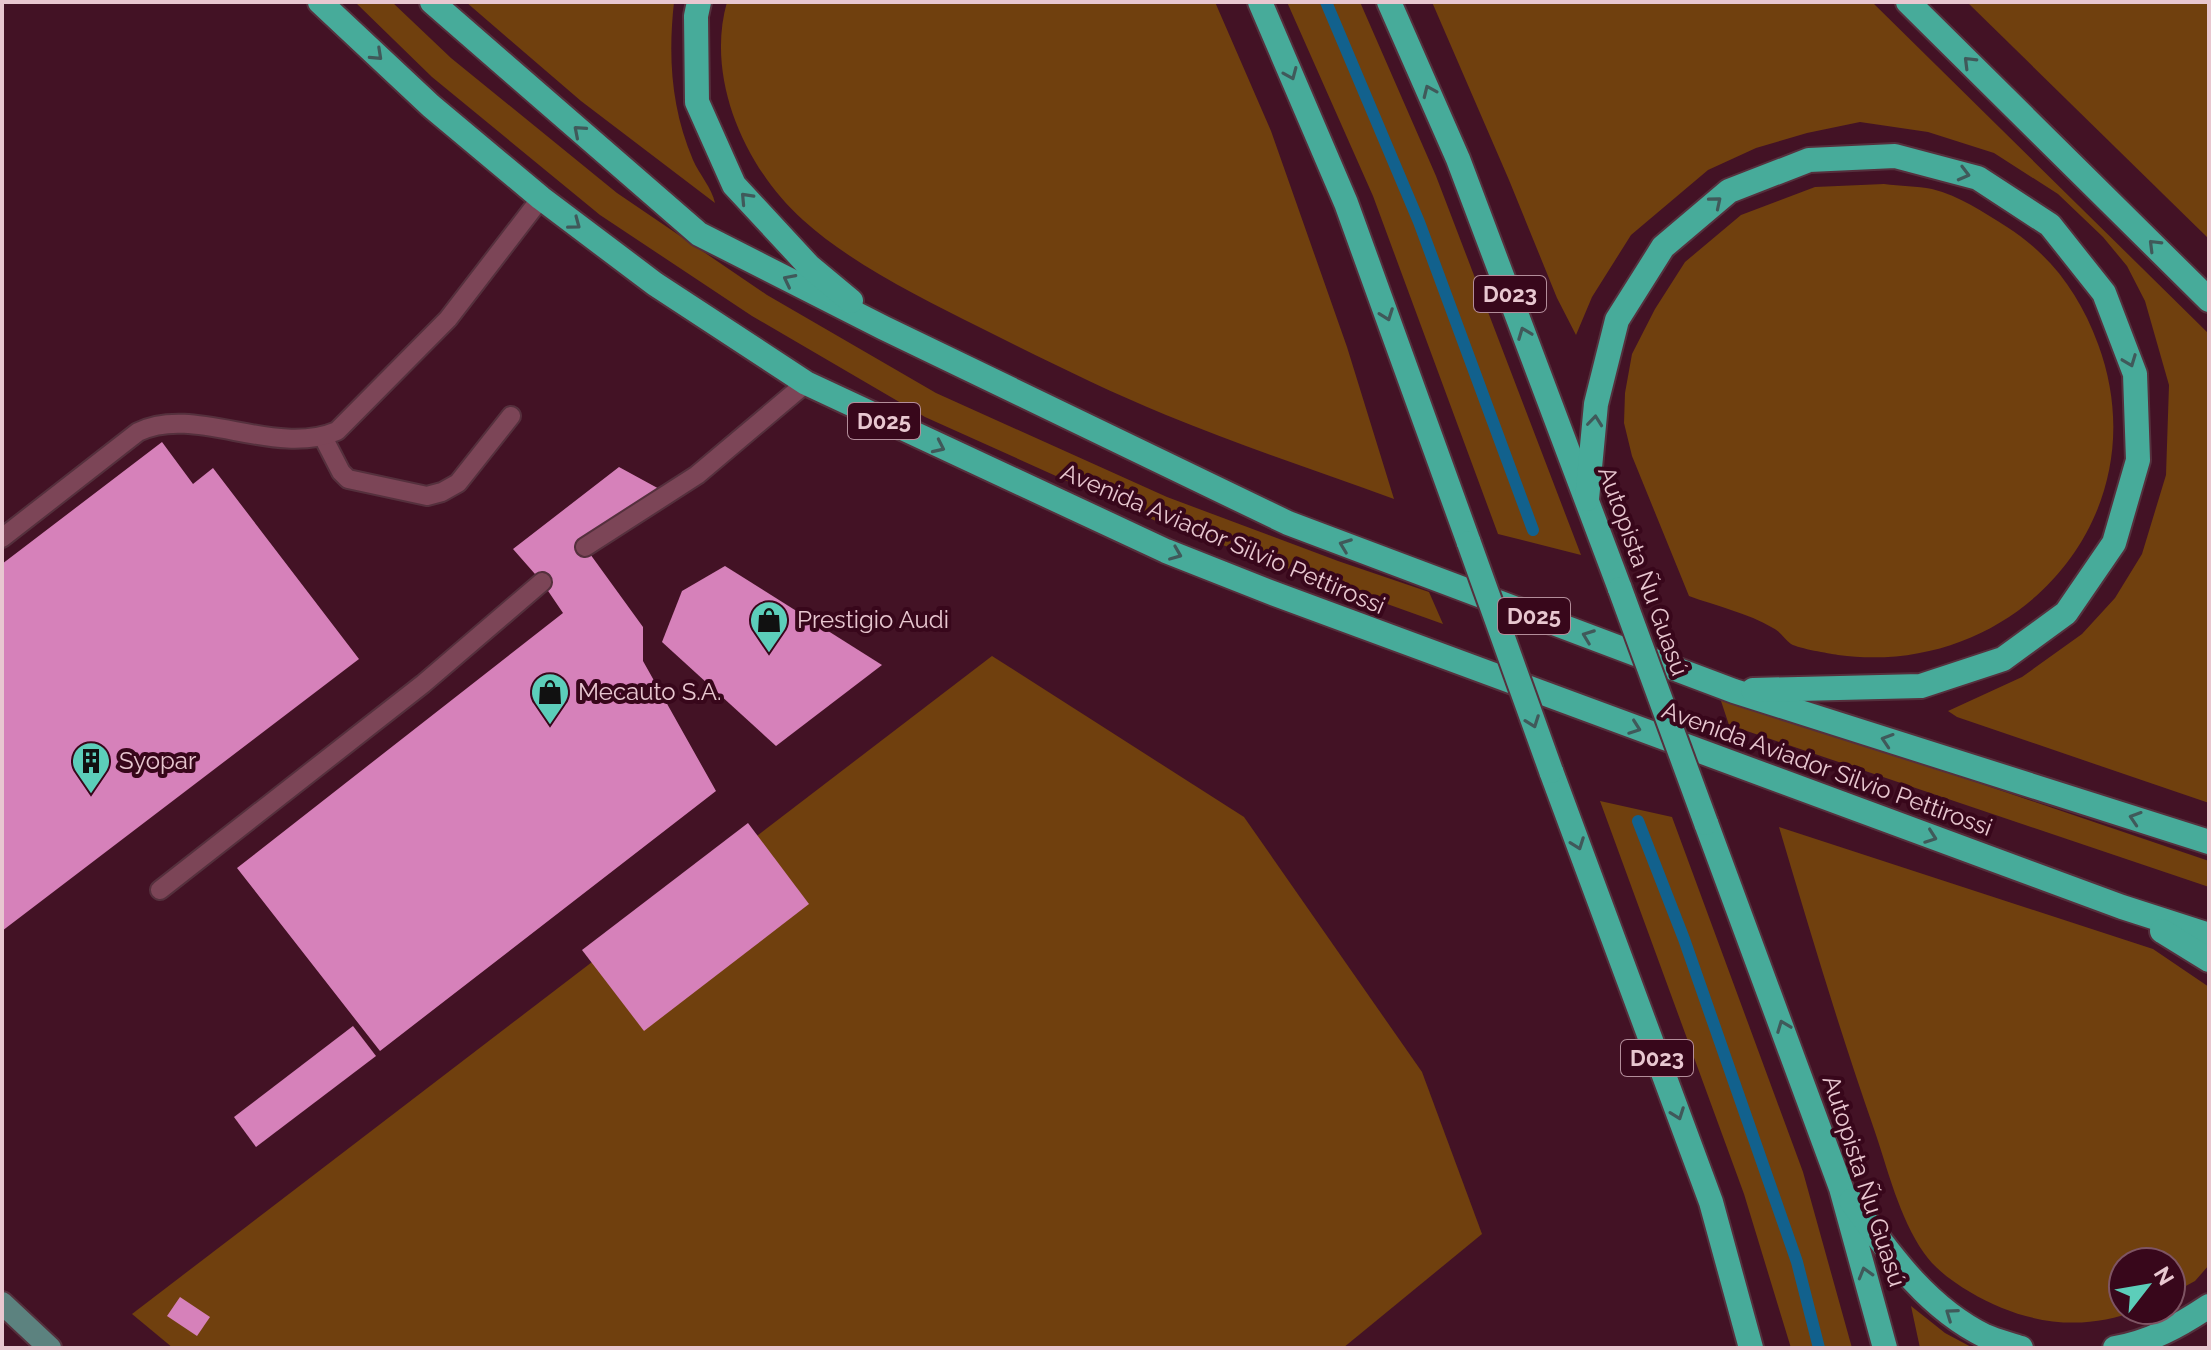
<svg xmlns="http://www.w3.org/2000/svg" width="2211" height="1350" font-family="Raleway,sans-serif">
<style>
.green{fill:#70400e}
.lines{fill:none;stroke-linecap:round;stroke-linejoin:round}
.stream{stroke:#12618d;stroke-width:12}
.building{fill:#d681ba}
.service-casing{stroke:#55303d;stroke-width:22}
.primary-casing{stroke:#55303d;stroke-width:26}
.motorway-casing{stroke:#55303d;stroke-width:28}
.service{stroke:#7c4557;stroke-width:18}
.primary{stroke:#5c827f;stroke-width:22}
.motorway{stroke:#47ab9a;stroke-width:24}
.motorway-bridge-casing{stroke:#55303d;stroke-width:28;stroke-linecap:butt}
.motorway-bridge{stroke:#47ab9a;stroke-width:24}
.oneway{stroke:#40595a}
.labels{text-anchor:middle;stroke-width:8;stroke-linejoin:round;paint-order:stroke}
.shield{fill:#38071b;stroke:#b38d9a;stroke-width:2}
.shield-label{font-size:22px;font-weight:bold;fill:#e8c7d0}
.street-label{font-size:24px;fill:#e8c7d0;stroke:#38071b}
.poi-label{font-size:24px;fill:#e8c7d0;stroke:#38071b;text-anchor:start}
</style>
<rect width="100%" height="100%" fill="#431225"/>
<g class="green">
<path d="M355,2H392L451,58L617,193L767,295L936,393L1167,497L1338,561L1429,592L1443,624L1156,521L925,417L752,316L600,215L432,77Z"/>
<path d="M466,2H674C668,57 671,108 693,160C699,174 712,188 715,203L581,101Z"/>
<path d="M727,2H1215L1271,131L1347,347L1394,499C1318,471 1241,446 1166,415C1103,389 1041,358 979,327C923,299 850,263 803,220C746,169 705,79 727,2Z"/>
<path d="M1287,2H1360L1436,176L1581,555L1498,534L1373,196Z"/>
<path d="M1432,2H1872L2209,334V803L1957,717L1948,711L2022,677L2082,634L2115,598L2142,554L2166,475L2169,385L2145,301L2127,266L2103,237L2058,194L1994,153L1928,132L1860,122L1807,133L1756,148L1708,170L1631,235L1592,297L1576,335L1557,298L1509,180Z"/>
<path d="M1967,2H2209V239Z"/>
<path d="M1884,184C1900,186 1917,186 1932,189C1960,196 1983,212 2007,227C2052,256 2080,295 2098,344C2162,516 2016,679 1838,655C1828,653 1800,649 1791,644C1785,640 1780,631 1773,628C1748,613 1716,606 1689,596L1632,456L1624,423L1625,393L1632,354L1655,309L1685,262L1741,215L1815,187Z"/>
<path d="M992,656L1244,817L1422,1072L1482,1234L1343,1348H173L132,1314Z"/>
<path d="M1719,695L2209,861V887L1729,725Z"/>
<path d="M1600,801L1672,817L1803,1172L1852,1348H1791L1744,1194Z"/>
<path d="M1779,827L2153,949L2209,987V1265L2195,1281L2171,1294V1262H2123V1310H2138C2081,1333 2022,1323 1970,1292C1953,1282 1935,1269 1924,1253C1899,1217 1888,1170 1874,1129C1839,1029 1809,928 1779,827Z"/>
<path d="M1911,1306L1945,1333L1973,1348H1920Z"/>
</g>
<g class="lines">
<g class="stream">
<path d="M1326,2L1419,222L1533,530"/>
<path d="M1638,821L1684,939L1797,1262L1819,1348"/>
</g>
</g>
<g class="building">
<path d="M162,442L193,484L213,468L359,659L2,931V564Z"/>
<path d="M619,467L663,491L585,547L643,627V661L716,791L380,1051L237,868L563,613L542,582L513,549Z"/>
<path d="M725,566L882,665L776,746L662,642L682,591Z"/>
<path d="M748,823L809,904L644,1031L582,950Z"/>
<path d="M353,1026L376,1056L256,1147L234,1117Z"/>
<path d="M180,1297L210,1317L197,1336L167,1316Z"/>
</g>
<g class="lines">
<g class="service-casing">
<g id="service">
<path d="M323,437L341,472L348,479L427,496L442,492L458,483L511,416"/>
<path d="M2,538L138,432C195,404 274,458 337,431L448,319L541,198"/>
<path d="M585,547L697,475L806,383"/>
<path d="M160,890L423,684L542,582"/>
</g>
</g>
<g class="primary-casing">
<path id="primary" d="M2,1303L50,1348"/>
</g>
<g class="motorway-casing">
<g id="motorway">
<path d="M320,2L431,106L541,198L655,284L806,383L1166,551L1275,594L2122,907L2209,935"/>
<path d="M432,2L699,234L884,328L1288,523L1734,691L2209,842"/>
<path d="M699,2L696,16L697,102L734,185L809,266L851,301"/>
<path d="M1260,2L1346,203L1469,543"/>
<path d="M1389,2L1458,159L1620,589"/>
<path d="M1908,2L2209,300"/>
<path d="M1587,499L1596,404L1617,320L1663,247L1729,191L1809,160L1895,156L1978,178L2050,225L2104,293L2135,374L2138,460L2114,543L2066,613L2003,659L1921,686L1753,690"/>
<path d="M1551,771L1711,1202L1751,1348"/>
<path d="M1706,823L1841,1188L1885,1348"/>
<path d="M2162,931L2209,960"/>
<path d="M1851,1201C1889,1253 1926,1307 1985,1336C1996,1341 2009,1344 2021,1348"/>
<path d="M2115,1348C2150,1342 2179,1326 2209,1306"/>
</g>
</g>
<use href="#service" class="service"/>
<use href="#primary" class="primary"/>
<use href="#motorway" class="motorway"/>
<g class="motorway-bridge-casing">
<g id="motorway-bridge">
<path d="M1469,543L1551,771"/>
<path d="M1620,589L1706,823"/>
</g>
</g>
<use href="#motorway-bridge" class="motorway-bridge"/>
</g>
<defs><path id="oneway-chevron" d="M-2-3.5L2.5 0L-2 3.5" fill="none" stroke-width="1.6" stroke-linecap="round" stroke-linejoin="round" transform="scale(2)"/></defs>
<g class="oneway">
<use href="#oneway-chevron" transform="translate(377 55) rotate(43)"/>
<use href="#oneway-chevron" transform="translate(1969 62) rotate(-135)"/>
<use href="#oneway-chevron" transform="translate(1291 74) rotate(67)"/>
<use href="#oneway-chevron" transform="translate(1429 91) rotate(-114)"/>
<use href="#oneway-chevron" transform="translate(579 131) rotate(-139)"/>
<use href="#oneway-chevron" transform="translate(1964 174) rotate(15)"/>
<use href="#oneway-chevron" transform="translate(746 198) rotate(-133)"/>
<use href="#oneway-chevron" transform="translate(1716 202) rotate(-40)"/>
<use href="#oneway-chevron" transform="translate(575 224) rotate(37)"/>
<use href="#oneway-chevron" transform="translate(2154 245) rotate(-135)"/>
<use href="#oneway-chevron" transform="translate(789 280) rotate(-153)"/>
<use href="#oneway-chevron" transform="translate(1387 315) rotate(70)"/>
<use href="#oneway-chevron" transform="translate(1524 333) rotate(-111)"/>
<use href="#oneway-chevron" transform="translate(2130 361) rotate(69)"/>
<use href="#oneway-chevron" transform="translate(1595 421) rotate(-84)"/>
<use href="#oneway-chevron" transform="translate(939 447) rotate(25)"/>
<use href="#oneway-chevron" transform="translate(1345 545) rotate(-159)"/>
<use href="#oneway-chevron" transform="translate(1176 554) rotate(22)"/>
<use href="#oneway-chevron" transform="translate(1588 636) rotate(-159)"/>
<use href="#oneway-chevron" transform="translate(1533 722) rotate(70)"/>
<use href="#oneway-chevron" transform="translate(1635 728) rotate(20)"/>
<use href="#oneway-chevron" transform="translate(1887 740) rotate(-162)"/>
<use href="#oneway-chevron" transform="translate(2135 818) rotate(-162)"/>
<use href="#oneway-chevron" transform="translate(1931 837) rotate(20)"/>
<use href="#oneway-chevron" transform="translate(1578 844) rotate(70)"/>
<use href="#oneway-chevron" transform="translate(1783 1026) rotate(-111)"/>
<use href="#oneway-chevron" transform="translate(1678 1114) rotate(70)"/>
<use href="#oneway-chevron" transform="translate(1865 1273) rotate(-106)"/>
<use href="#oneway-chevron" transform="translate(1951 1314) rotate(-145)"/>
</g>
<defs>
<g id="shop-pin" transform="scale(2)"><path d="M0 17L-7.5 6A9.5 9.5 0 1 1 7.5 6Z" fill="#5cceba" stroke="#38071b"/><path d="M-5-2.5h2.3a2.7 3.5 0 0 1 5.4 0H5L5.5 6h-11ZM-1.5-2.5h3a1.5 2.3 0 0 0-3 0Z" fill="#111"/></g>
<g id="building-pin" transform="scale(2)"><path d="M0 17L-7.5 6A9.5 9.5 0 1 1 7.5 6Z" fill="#5cceba" stroke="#38071b"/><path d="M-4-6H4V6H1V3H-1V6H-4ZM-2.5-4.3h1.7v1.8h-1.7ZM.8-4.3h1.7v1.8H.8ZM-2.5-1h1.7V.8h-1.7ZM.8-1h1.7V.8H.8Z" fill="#111"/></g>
</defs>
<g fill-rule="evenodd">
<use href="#shop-pin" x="769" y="620"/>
<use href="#shop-pin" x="550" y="692"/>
<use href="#building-pin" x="91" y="761"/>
</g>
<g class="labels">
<g class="shield">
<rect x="1474" y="276" width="72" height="36" rx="6"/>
<rect x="848" y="403" width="72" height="36" rx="6"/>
<rect x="1498" y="598" width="72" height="36" rx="6"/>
<rect x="1621" y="1040" width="72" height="36" rx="6"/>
</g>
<g class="shield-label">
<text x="1510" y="302">D023</text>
<text x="884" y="429">D025</text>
<text x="1534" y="624">D025</text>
<text x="1657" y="1066">D023</text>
</g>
<g class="street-label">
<text transform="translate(1223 539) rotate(23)" y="8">Avenida Aviador Silvio Pettirossi</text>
<text transform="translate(1643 571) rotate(70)" y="8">Autopista Ñu Guasú</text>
<text transform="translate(1827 769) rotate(20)" y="8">Avenida Aviador Silvio Pettirossi</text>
<text transform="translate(1864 1181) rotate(72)" y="8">Autopista Ñu Guasú</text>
</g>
<g class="poi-label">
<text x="797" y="628">Prestigio Audi</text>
<text x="578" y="700">Mecauto S.A.</text>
<text x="119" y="769">Syopar</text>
</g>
</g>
<rect width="2211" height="1350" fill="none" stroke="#e8c7d0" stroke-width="8"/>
<g transform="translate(2147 1286) rotate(59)"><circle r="38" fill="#38071b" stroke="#7e5463" stroke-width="2"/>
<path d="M0-6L14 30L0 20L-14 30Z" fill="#5cceba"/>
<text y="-12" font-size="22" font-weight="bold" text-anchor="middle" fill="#e8c7d0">N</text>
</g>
</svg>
